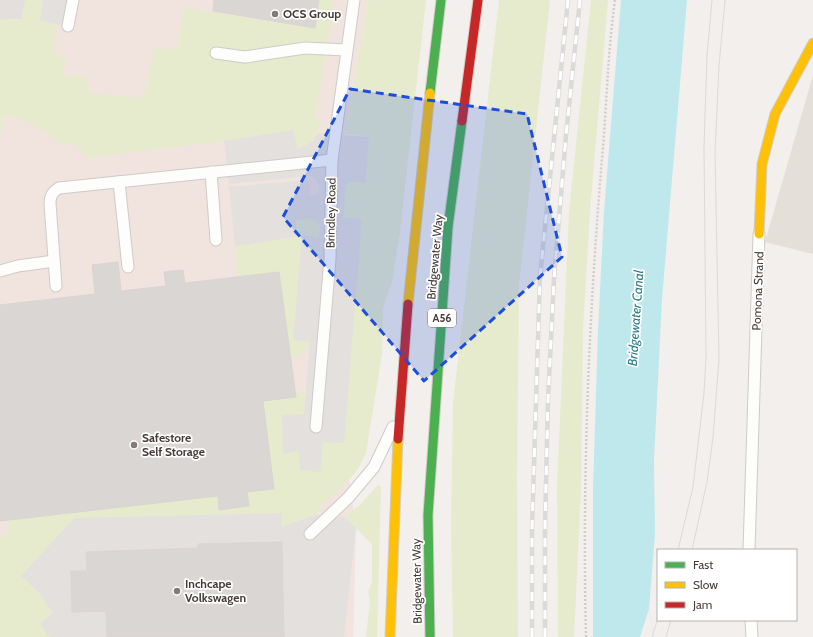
<svg xmlns="http://www.w3.org/2000/svg" width="813" height="637" font-family="Cabin,sans-serif">
<style>
.residential{fill:#e5dfda}
.commercial{fill:#f1e3dd}
.industrial{fill:#e4dfdc}
.green{fill:#e7ebcd}
.parking{fill:#e4e0dd}
.water{fill:#bfe8ed}
.pier{fill:#f2efec}
.building{fill:#dad6d3;stroke:#dad5d2}
.lines{fill:none;stroke-linecap:round;stroke-linejoin:round}
.lane-casing{stroke:#cecbc8;stroke-width:13}
.fast-casing{stroke:#d3cbc5;stroke-width:11}
.slow-casing{stroke:#d3cbc5;stroke-width:11}
.jam-casing{stroke:#d3cbc5;stroke-width:11}
.path{stroke:#d2cdcb;stroke-width:2.5;stroke-dasharray:2 2;stroke-linecap:butt}
.lane{stroke:#fdfdfc;stroke-width:11}
.fast{stroke:#4caf50;stroke-width:9}
.slow{stroke:#ffc107;stroke-width:9}
.jam{stroke:#c62828;stroke-width:9}
.tram{stroke:#dadad9;stroke-width:1}
.rail-casing{stroke:#dadad9;stroke-width:4.5}
.rail{stroke:#fff;stroke-width:3;stroke-dasharray:9;stroke-linecap:butt}
.marked{fill:#1d4ed8;fill-opacity:0.2;stroke:#1d4ed8;stroke-width:3;stroke-dasharray:8 5;stroke-linejoin:round}
.poi-dot{fill:#847b77;stroke:#fff;stroke-width:1.5}
.labels{text-anchor:middle;stroke-width:3.5;stroke-linejoin:round;paint-order:stroke}
.shield{fill:#fff;stroke:#7f7774;stroke-width:1}
.shield-label{font-size:11px;font-weight:bold;fill:#483d38}
.poi-label{font-size:12px;font-weight:bold;fill:#483d38;stroke:#fff;text-anchor:start}
.street-label{font-size:12px;fill:#483d38;stroke:#fff}
.water-label{font-size:13px;font-style:italic;fill:#2b7c89;stroke:#fff}
</style>
<rect width="100%" height="100%" fill="#f2efec"/>
<path class="residential" d="M813,75V254L765,242Z"/>
<path class="commercial" d="M26,0H368L345,134L344,443L356,528L353,637H49L0,574V137Z"/>
<path class="industrial" d="M0,0H26L22,19L0,20Z"/>
<g class="green">
<path d="M25,0H43L40,21L57,24L53,54L65,56L64,76L87,77L90,93L143,98L155,48L177,50L184,8L315,28L319,0H335L315,121L320,120C318,135 313,143 298,149L293,130L224,141L87,158L74,143L62,145C45,131 27,117 4,116L0,136V20L22,19Z"/>
<path d="M368,0H426L400,232L392,282L383,308L382,354L366,453L358,469L350,479L324,503L315,515L281,527V513L74,518L22,576L39,593L53,613L40,624L49,637H0V536L9,535L7,520L218,496L220,510L249,506L247,492L274,489L263,401L295,397V392L302,391L306,395L299,451L320,471L323,442L362,219L343,217L347,182L366,183L369,137L345,134Z"/>
<path d="M499,0H550L519,286L517,476L518,637H453L451,524L453,403Z"/>
<path d="M591,0H608L590,211L583,330L581,489L574,637H558L557,487L569,212Z"/>
<path d="M305,218L312,219L318,222L319,237H302L293,340L310,342L300,355L291,359L279,272L237,277L235,246L296,238V220Z"/>
<path d="M378,485L381,487L377,637H366L370,601L368,592L372,582V544L344,517L360,505Z"/>
</g>
<g class="parking">
<path d="M43,0H73L68,26L40,21Z"/>
<path d="M293,130L298,149L312,142L318,133L369,137L366,183L347,182L343,217L362,219L344,443L323,442L320,472L300,470L299,451L283,454L282,415L304,414L310,342L293,340L302,236L319,237L320,225L312,219L296,220V237L235,246L229,187L308,180L311,196L317,194L320,189L315,178L309,176L229,184L224,141Z"/>
<path d="M282,513L281,527L315,515L344,517L356,528L344,637H284L281,542L198,544V548L86,552L87,571H71L72,612L106,611L107,637H49L40,624L53,613L39,593L21,576L74,518Z"/>
</g>
<path class="water" d="M621,0H687L662,299L654,460L655,534L649,609L654,637H593V489L598,330L604,211Z"/>
<path class="pier" d="M649,609L654,637H640Z"/>
<g class="building">
<path d="M214,0H319L315,28L213,11Z"/>
<path d="M118,262L121,291L166,286L164,272L183,270L185,283L279,272L296,397L263,401L274,489L247,492L249,506L219,510L218,496L0,521V305L95,294L92,265Z"/>
<path d="M282,542L284,637H107L106,611L72,612L71,571H87L86,552L198,548V544Z"/>
</g>
<g class="lines">
<g class="lane-casing">
<g id="lane">
<path d="M68,26L73,0"/>
<path d="M216,53L245,57L305,48L346,50"/>
<path d="M211,172L216,240"/>
<path d="M119,182L128,267"/>
<path d="M0,271L18,266L54,261"/>
<path d="M56,286L50,203C50,196 52,192 59,188L332,160"/>
<path d="M316,427L330,259L332,160L354,0"/>
<path d="M310,534L348,498L374,467L393,427"/>
<path d="M749,550L759,234"/>
<path d="M751,620L752,637"/>
</g>
</g>
<g class="fast-casing">
<g id="fast">
<path d="M430,93L441,0"/>
<path d="M430,637L428,515L448,227L462,121"/>
</g>
</g>
<g class="slow-casing">
<g id="slow">
<path d="M759,234L762,164L775,114L813,43"/>
<path d="M408,304L430,93"/>
<path d="M390,637L398,439"/>
</g>
</g>
<g class="jam-casing">
<g id="jam">
<path d="M462,121L478,0"/>
<path d="M398,439L408,304"/>
</g>
</g>
<path class="path" d="M586,637C582,474 589,310 603,147C607,98 608,49 615,0"/>
<use href="#lane" class="lane"/>
<use href="#fast" class="fast"/>
<use href="#slow" class="slow"/>
<use href="#jam" class="jam"/>
<g class="tram">
<path d="M678,550L693,487L704,393L706,357L704,146L707,56L712,0"/>
<path d="M692,550L707,482L713,437L719,359L715,152L719,66L725,0"/>
<path d="M652,637L658,618"/>
<path d="M666,637L671,620"/>
</g>
<g class="rail-casing">
<g id="rail">
<path d="M532,637V528L540,277L568,0"/>
<path d="M545,637V526L548,400L554,279L566,135L580,0"/>
</g>
</g>
<use href="#rail" class="rail"/>
</g>
<path class="marked" d="M350,89L527,114L562,257L424,381L283,217Z"/>
<g class="poi-dot">
<circle cx="275" cy="14" r="4"/>
<circle cx="134" cy="445" r="4"/>
<circle cx="177" cy="591" r="4"/>
</g>
<g class="labels">
<rect class="shield" x="428" y="309" width="28" height="18" rx="3"/>
<g class="shield-label">
<text x="442" y="322">A56</text>
</g>
<g class="poi-label">
<text x="283" y="18">OCS Group</text>
<text x="142" y="442">Safestore<tspan x="142" dy="14">Self Storage</tspan></text>
<text x="185" y="588">Inchcape<tspan x="185" dy="14">Volkswagen</tspan></text>
</g>
<g class="street-label">
<text transform="translate(331 213) rotate(-89)" y="4">Brindley Road</text>
<text transform="translate(435 257) rotate(-85)" y="4">Bridgewater Way</text>
<text transform="translate(758 291) rotate(-88)" y="4">Pomona Strand</text>
<text transform="translate(417 581) rotate(-91)" y="4">Bridgewater Way</text>
</g>
<g class="water-label">
<text transform="translate(635 318) rotate(-86)" y="5">Bridgewater Canal</text>
</g>
</g>
<rect x="657" y="549" width="140" height="72" fill="#ffffff" stroke="#b6b1af"/>
<rect x="665" y="562" width="20" height="6" fill="#4caf50" stroke="#b6b1af"/>
<text x="693" y="569" font-size="12" fill="#483d38">Fast</text>
<rect x="665" y="582" width="20" height="6" fill="#ffc107" stroke="#b6b1af"/>
<text x="693" y="589" font-size="12" fill="#483d38">Slow</text>
<rect x="665" y="602" width="20" height="6" fill="#c62828" stroke="#b6b1af"/>
<text x="693" y="609" font-size="12" fill="#483d38">Jam</text>
</svg>
